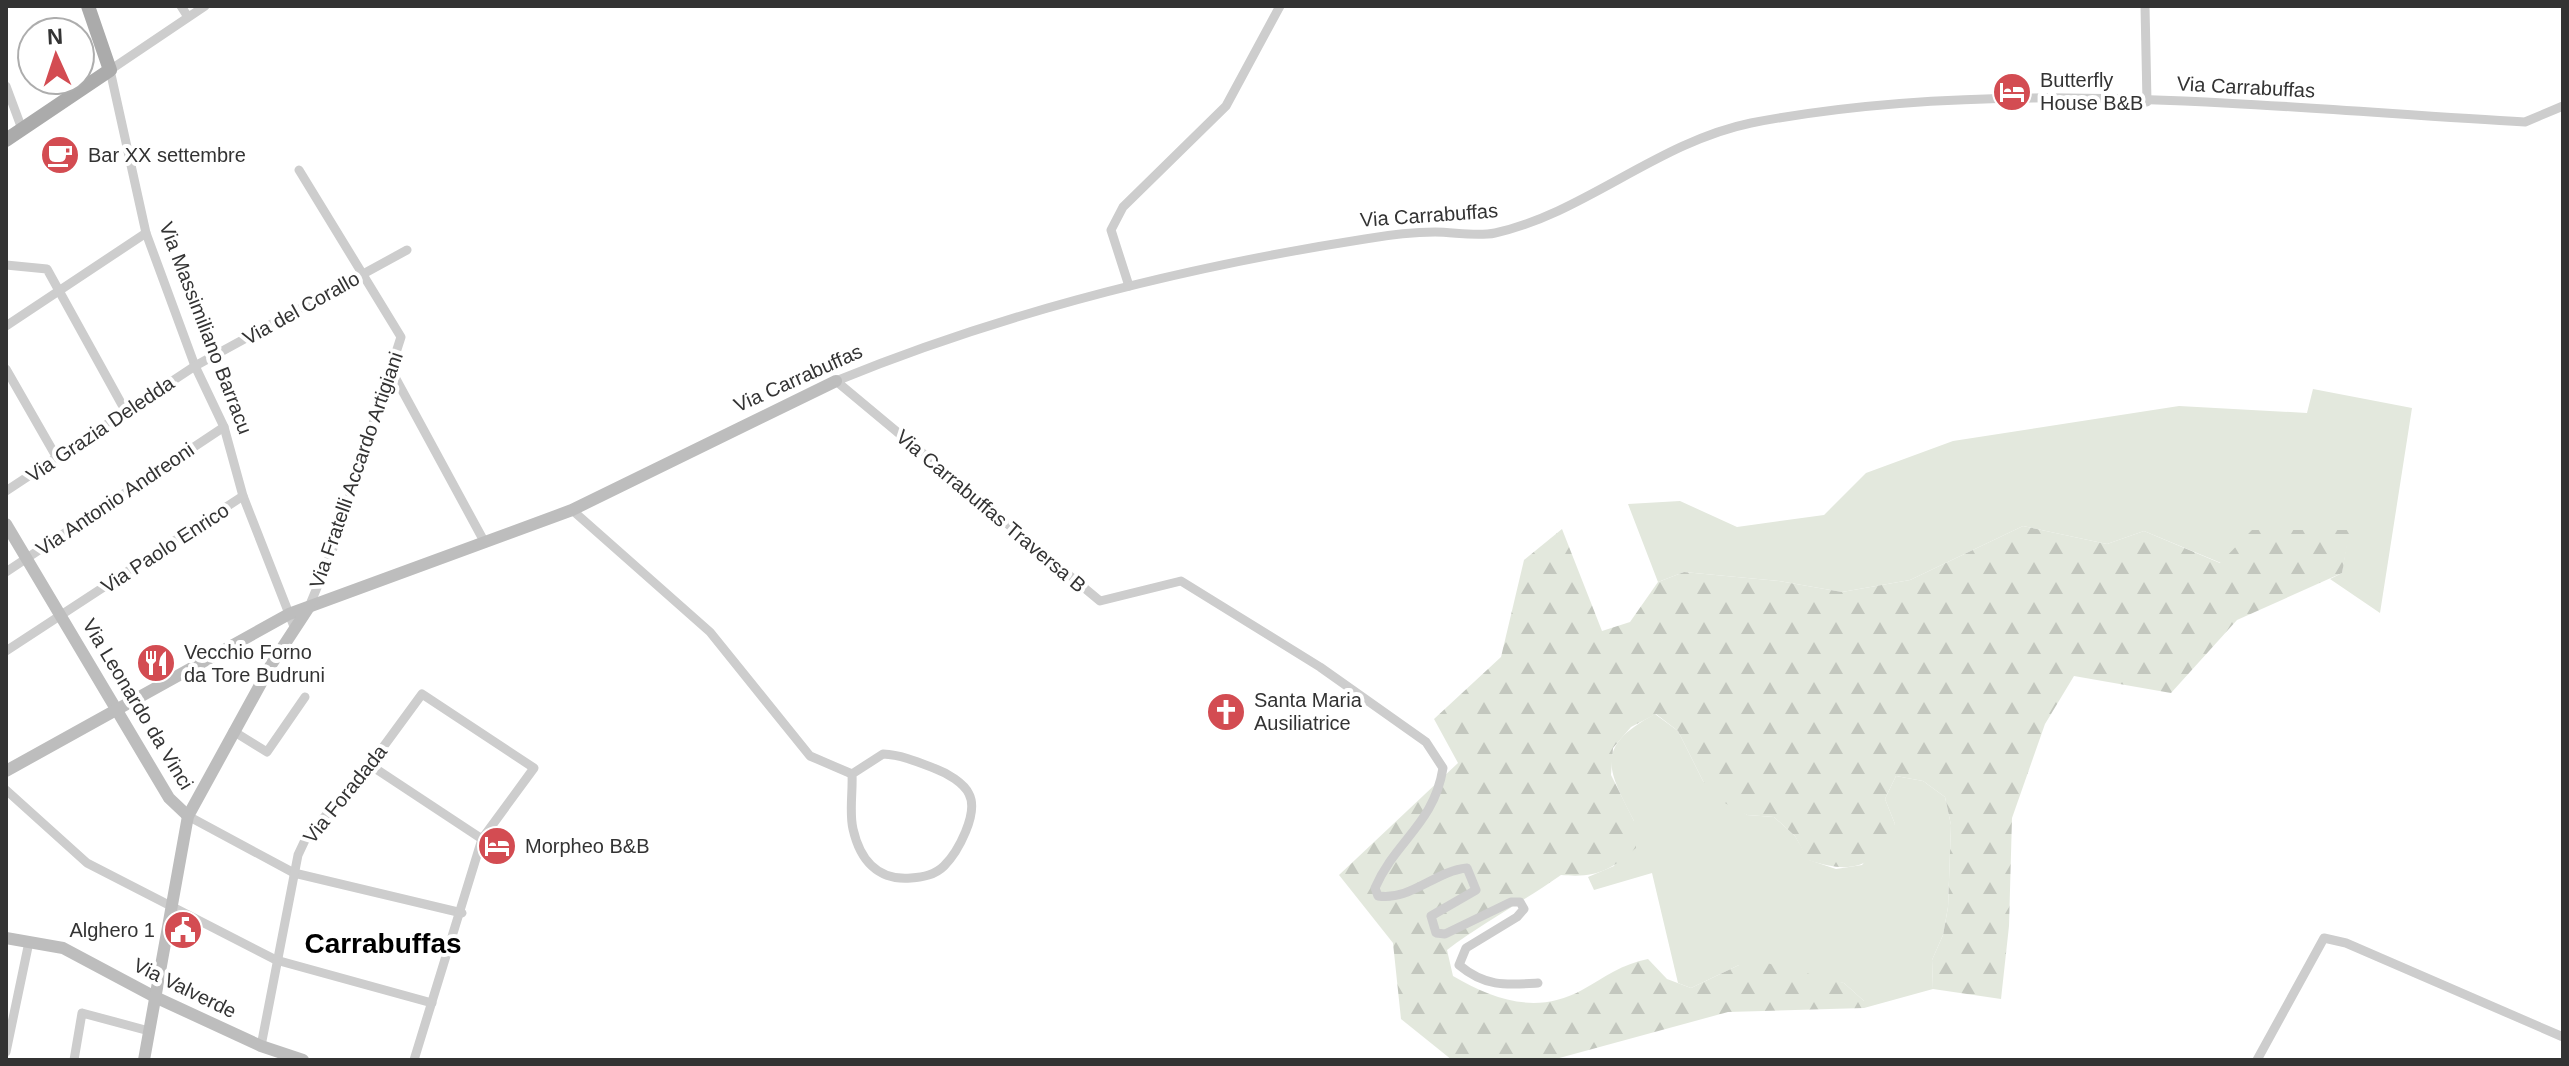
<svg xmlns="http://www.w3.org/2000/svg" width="2569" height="1066" font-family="Helvetica,sans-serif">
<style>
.grass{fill:#e3e8dd}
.forest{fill:url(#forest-firs)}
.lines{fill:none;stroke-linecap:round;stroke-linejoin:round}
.street{stroke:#cdcdcd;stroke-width:9}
.secondary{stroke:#bdbdbd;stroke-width:12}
.primary{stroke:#ababab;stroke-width:14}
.labels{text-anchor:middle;stroke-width:8;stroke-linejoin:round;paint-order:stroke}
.poi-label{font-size:20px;fill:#333;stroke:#fff;text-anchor:start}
.street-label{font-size:20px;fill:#333;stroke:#fff}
.district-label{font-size:28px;font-weight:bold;fill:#000;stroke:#fff}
</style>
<defs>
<pattern id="forest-firs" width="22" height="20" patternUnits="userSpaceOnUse" patternTransform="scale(2)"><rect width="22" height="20" fill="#e3e8dd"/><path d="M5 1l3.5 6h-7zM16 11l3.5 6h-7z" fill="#c3c7be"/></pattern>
</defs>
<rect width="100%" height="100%" fill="#fff"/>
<g class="grass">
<path d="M2313,389L2412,408L2380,613L2330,579L2342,573L2349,530L2221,563L2144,531L2107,544L2023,526L1910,580L1842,592L1779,581L1684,572L1658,582L1628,504L1680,501L1737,527L1824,515L1866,473L1953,441L2179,406L2307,413Z"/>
<path d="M1655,714L1678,731L1703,781L1747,815L1774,817L1795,836L1809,860L1836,869L1862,865L1895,824L1885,799L1896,776L1923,781L1945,797L1951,825L1948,907L1943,935L1932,960L1933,989L1864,1008V1001L1844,983L1739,965L1691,988L1678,983L1652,873L1594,890L1588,877L1614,866L1634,821C1607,768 1594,747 1655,714Z"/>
</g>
<path class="forest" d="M2023,526L2107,544L2144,531L2220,563L2252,530H2350L2342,573L2237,620L2171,693L2074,676L2045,724L2012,818L2009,926L2001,999L1933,989L1932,960L1943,935L1948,907L1951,825L1945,797L1923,781L1896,776L1885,799L1895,824C1876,868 1853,875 1808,860L1795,836L1774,817L1747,815L1723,802L1703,781L1678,731L1656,714L1631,727L1613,748L1611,775L1634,821L1636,848C1609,871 1597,878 1561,875C1524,901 1484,922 1447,950L1453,976C1494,1000 1537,1015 1582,990C1605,977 1622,964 1648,959L1667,979L1691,988L1739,965L1767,963L1844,983L1864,1001V1008L1728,1012L1552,1060H1452L1401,1019L1393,943L1339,875L1458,763L1434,719L1501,657L1524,560L1562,529L1602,631L1630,622L1658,582L1684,572L1779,581L1842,592L1910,580Z"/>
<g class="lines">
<g class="street">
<path d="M181,6L188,17"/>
<path d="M205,6L110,70L146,233L195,366L224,427L243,496L295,629"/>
<path d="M2145,6L2147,102"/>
<path d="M6,86L22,129"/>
<path d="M299,170L401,337L332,551L309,607"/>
<path d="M6,265L47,269L126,412"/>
<path d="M1129,286L1111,230L1123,207L1226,106L1280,6"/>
<path d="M6,326L146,233"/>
<path d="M390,368L485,543"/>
<path d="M6,369L57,458"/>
<path d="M6,491L195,366L407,250"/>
<path d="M572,510L710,632L810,756L852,774"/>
<path d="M6,572L224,427"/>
<path d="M6,651L243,496"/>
<path d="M233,731L267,752L305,697"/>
<path d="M883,754C902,755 918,762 936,769C947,773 964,783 969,794C979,813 958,852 944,866C935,875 923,877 911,878C878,881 860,860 853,829C849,812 853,792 852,774Z"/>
<path d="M370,765L482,839"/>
<path d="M6,790L87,863L276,960L432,1003"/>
<path d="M188,816L294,873L462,913"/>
<path d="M1538,983C1506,985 1485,987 1459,965L1466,948L1517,917L1524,909L1520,902H1511L1445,934L1436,933L1431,916L1476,890L1467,868C1435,871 1411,901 1378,896L1375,888C1396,840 1434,824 1443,768L1426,742L1320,667L1181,581L1100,601L836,381C1005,312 1185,267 1365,239C1388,235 1412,232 1435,232C1454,232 1476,237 1495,233C1583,214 1658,142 1751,123C1998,75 2275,108 2525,122L2563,106"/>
<path d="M261,1046L298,855L306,838L370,765L422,694L534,768L482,839L414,1060"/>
<path d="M6,1052L29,942"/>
<path d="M74,1060L82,1013L149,1031"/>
<path d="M2257,1060L2324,938L2346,943L2563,1037"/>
</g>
<g class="secondary">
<path d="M6,524L169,798L188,816"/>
<path d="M6,771L289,614L572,510L836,381"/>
<path d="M6,938L63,948L155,997L261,1046L303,1060"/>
<path d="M144,1060L188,816L271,665L309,607"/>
</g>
<path class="primary" d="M6,140L110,70L88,6"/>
</g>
<defs>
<g id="hotel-disc" transform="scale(2)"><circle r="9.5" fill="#d34c52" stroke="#fff"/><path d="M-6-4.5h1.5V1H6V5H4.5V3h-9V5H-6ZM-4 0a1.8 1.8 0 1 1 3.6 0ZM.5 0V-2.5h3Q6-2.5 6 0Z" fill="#fff"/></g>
<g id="cafe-disc" transform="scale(2)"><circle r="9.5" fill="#d34c52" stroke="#fff"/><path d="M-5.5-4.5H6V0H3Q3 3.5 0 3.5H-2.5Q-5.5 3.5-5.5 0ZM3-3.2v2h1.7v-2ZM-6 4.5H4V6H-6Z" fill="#fff"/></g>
<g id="restaurant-disc" transform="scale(2)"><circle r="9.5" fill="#d34c52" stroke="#fff"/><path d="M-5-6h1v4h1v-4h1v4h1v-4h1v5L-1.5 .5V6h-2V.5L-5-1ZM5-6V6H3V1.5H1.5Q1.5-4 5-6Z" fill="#fff"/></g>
<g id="church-disc" transform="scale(2)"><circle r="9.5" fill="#d34c52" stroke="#fff"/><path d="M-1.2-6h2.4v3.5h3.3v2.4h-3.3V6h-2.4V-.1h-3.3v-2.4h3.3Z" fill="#fff"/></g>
<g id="civic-disc" transform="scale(2)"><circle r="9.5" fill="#d34c52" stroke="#fff"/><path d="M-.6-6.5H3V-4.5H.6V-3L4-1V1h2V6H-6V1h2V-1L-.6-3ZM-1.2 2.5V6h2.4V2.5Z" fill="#fff"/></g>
</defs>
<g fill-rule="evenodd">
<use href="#hotel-disc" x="2012" y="92"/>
<use href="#cafe-disc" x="60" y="155"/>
<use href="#restaurant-disc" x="156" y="663"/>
<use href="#church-disc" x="1226" y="712"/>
<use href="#hotel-disc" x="497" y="846"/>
<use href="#civic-disc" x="183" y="930"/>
</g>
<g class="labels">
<g class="poi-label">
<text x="2040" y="87">Butterfly<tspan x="2040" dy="23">House B&amp;B</tspan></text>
<text x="88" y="162">Bar XX settembre</text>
<text x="184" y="659">Vecchio Forno<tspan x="184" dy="23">da Tore Budruni</tspan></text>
<text x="1254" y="707">Santa Maria<tspan x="1254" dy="23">Ausiliatrice</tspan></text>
<text x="525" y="853">Morpheo B&amp;B</text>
<text x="155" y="937" text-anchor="end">Alghero 1</text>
</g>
<g class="street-label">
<text transform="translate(2246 87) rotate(3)" y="7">Via Carrabuffas</text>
<text transform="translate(1429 215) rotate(-4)" y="7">Via Carrabuffas</text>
<text transform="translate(301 308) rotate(-29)" y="7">Via del Corallo</text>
<text transform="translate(206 328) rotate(69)" y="7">Via Massimiliano Barracu</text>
<text transform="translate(798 378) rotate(-24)" y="7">Via Carrabuffas</text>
<text transform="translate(100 429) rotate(-34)" y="7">Via Grazia Deledda</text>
<text transform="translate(356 470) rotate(-71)" y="7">Via Fratelli Accardo Artigiani</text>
<text transform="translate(115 499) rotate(-34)" y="7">Via Antonio Andreoni</text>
<text transform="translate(991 511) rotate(40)" y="7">Via Carrabuffas Traversa B</text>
<text transform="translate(165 548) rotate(-33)" y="7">Via Paolo Enrico</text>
<text transform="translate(138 704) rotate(59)" y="7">Via Leonardo da Vinci</text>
<text transform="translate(345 794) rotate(-51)" y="7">Via Foradada</text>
<text transform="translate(185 988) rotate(26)" y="7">Via Valverde</text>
</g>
<g class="district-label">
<text x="383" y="953">Carrabuffas</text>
</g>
</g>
<rect width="2569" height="1066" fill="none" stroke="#333333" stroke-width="16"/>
<g transform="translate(56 56) rotate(357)"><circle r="38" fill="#ffffff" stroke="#adadad" stroke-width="2"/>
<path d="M0-6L14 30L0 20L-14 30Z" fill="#d34c52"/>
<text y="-12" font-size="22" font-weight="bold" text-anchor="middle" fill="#333333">N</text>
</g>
</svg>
